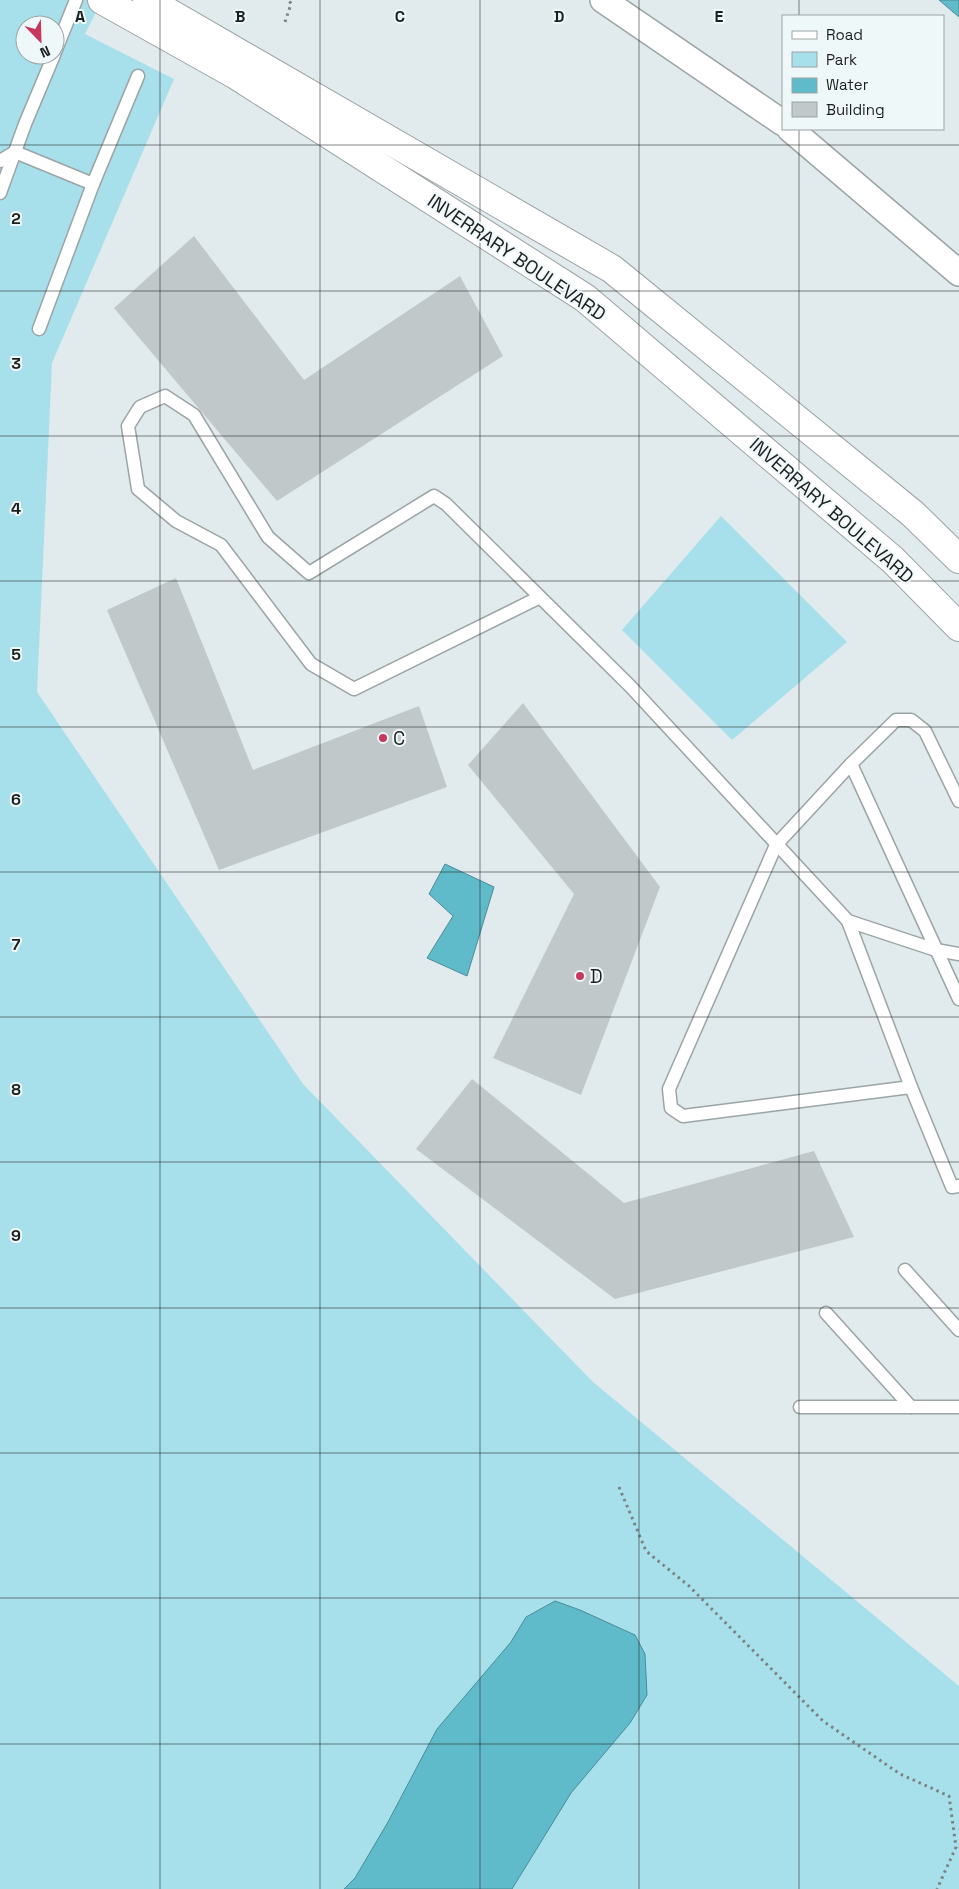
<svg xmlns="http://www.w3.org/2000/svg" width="959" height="1889" font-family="'Space Grotesk',sans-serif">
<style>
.green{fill:#a7e0eb;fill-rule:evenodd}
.water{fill:#5fbbca;stroke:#4b8c97}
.building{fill:#c0c8ca}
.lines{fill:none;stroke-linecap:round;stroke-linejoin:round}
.lane-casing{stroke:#9ca4a6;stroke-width:15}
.street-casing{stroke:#9ca4a6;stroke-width:28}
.secondary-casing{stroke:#9ca4a6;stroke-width:30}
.path{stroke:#7c8283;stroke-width:3;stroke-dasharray:2.5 4;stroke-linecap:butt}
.lane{stroke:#fff;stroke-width:12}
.street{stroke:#fff;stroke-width:25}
.secondary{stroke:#fff;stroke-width:28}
.grid{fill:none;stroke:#1d2020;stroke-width:1;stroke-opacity:0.55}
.poi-dot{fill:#c7375e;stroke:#eff8f9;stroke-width:2}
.labels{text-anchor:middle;stroke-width:4;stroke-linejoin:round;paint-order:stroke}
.street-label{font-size:19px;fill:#1d2020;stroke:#eff8f9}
.poi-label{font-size:19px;fill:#1d2020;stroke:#eff8f9;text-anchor:start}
.grid-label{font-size:16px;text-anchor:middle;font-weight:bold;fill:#1d2020;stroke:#eff8f9;stroke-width:4;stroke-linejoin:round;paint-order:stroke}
</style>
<rect width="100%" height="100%" fill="#e1eaec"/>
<g class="green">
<path d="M0,0H102L85,34L174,79L52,363L37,692L303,1084L593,1382L959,1686V1889H0ZM25,25H55V55H25Z"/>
<path d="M721,516L847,642L732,740L622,630Z"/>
</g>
<g class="water">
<path d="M939,0H959V17Z"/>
<path d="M445,864L494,887L467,976L427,958L453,916L429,894Z"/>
<path d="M555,1601L580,1610L635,1635L645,1654L647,1695L630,1723L571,1793L512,1889H344L355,1878L388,1822L437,1729L511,1642L526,1617Z"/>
</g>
<g class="building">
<path d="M194,236L304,380L460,276L503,356L277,501L114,308Z"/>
<path d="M176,578L253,770L419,706L447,787L219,870L107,610Z"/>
<path d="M523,703L660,887L581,1095L493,1058L574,894L468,765Z"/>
<path d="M472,1079L624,1203L814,1151L854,1237L615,1299L416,1149Z"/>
</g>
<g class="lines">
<g class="lane-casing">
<g id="lane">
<path d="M55,52L76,0"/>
<path d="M0,161L15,152L93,184"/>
<path d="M0,193L25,124L54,55"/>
<path d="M39,329L93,184L138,76"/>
<path d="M540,597L354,689L311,664L221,545L176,521L138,489L128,426L140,407L165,396L194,415L268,537L309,573L434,496L446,504L630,686L848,921"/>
<path d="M851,764L959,999"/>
<path d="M959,954L936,950L848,921L911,1087L952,1187L959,1186"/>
<path d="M911,1087L683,1116L671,1108L669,1089L776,845L851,764L896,720H911L925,731L959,801"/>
<path d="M905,1270L959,1330"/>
<path d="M826,1313L911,1407"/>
<path d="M800,1407H959"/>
</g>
</g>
<g class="street-casing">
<g id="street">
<path d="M603,0L783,123"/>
<path d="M790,129L959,273"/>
</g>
</g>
<g class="secondary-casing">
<g id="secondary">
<path d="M102,0L236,75L585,298L893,560L959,627"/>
<path d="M147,0L612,269L913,514L959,559"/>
</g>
</g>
<g class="path">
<path d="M285,22L291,4L289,0"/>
<path d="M619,1487L646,1551L689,1586L823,1721L900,1774L949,1796L956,1847L937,1889"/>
</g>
<use href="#lane" class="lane"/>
<use href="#street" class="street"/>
<use href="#secondary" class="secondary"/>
</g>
<path class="grid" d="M160,0V1889M320,0V1889M480,0V1889M639,0V1889M799,0V16M799,129V1889M0,145H959M0,291H959M0,436H959M0,581H959M0,727H959M0,872H959M0,1017H959M0,1162H959M0,1308H959M0,1453H959M0,1598H959M0,1744H959"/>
<g class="poi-dot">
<circle cx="383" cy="738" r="5"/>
<circle cx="580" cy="976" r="5"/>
</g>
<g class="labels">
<g class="street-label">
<text transform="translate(517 257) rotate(34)" y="7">INVERRARY BOULEVARD</text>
<text transform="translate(832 510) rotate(41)" y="7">INVERRARY BOULEVARD</text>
</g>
<g class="poi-label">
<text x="393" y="745">C</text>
<text x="590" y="983">D</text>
</g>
</g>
<g class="grid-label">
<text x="80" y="22">A</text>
<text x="240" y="22">B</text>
<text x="400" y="22">C</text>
<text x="559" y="22">D</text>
<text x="719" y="22">E</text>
<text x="16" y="224">2</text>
<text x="16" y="369">3</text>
<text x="16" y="514">4</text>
<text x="16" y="660">5</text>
<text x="16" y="805">6</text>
<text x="16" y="950">7</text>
<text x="16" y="1095">8</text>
<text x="16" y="1241">9</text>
</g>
<rect x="782" y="15" width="162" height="115" fill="#eff8f9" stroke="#9ba2a2"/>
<rect x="792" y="31" width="25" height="8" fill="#ffffff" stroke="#9ba2a2"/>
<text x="826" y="40" font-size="15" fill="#1d2020">Road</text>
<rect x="792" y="52" width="25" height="15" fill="#a7e0eb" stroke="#9ba2a2"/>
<text x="826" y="65" font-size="15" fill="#1d2020">Park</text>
<rect x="792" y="78" width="25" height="15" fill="#5fbbca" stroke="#9ba2a2"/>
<text x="826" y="90" font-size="15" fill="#1d2020">Water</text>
<rect x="792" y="102" width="25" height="15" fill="#c0c8ca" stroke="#9ba2a2"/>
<text x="826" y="115" font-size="15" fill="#1d2020">Building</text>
<g transform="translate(40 40) rotate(157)"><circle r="24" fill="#eff8f9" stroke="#9ba2a2"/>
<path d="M0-4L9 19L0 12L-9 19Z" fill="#c7375e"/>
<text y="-8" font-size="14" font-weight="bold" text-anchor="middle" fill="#1d2020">N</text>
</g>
</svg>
